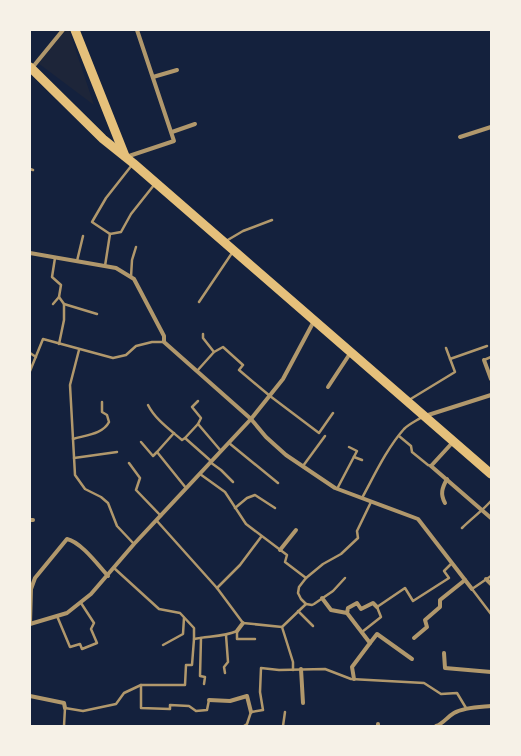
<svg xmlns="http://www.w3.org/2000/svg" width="521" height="756" font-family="'Playfair Display',serif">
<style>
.green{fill:#1d2539}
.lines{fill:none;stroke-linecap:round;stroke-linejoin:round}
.service{stroke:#b1986c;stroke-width:2.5}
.minor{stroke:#b1986c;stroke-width:4}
.primary{stroke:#e5c07b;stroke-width:9}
</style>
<rect width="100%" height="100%" fill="#14213d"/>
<path class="green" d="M66,30H69L94,105L38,63Z"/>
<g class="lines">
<g class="service">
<path d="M30,169L33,170"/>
<path d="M110,234L92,222L106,198L132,165"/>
<path d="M110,234L121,232L131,214L154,185"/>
<path d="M226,241L243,231L272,220"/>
<path d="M55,258L52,277L61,285L59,297L64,304V320L59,344"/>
<path d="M77,261L83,236"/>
<path d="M105,266L110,234"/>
<path d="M131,277L132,260L136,247"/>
<path d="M199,302L232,253"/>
<path d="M53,304L59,297"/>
<path d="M64,304L97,314"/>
<path d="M79,350L70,385L75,475L85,489L101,497L108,503L117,526L134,544"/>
<path d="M214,352L223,347L243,365L239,370L270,396L319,433L333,413"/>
<path d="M30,353L36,357"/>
<path d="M450,359L487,346"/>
<path d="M484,360L491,357"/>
<path d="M30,371L43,339L113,358L126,355L136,346L152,342H164"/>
<path d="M197,371L214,352L203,338V334"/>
<path d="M409,400L455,372L446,348"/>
<path d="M198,401L192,407L201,418L198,424L221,451"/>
<path d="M148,405C155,419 169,429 182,440L185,438L211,461"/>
<path d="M399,436L411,446L412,452L428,465L431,466"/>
<path d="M185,438L198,424"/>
<path d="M73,439C86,435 103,434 109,422L107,415L102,412V402"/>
<path d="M141,442L153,456L157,452L186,488"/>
<path d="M229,443L278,483"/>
<path d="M157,452L174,433"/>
<path d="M354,457L362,460"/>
<path d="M74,458L117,452"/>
<path d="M210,462L221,470L233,482"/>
<path d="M129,463L140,478L136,490L161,516"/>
<path d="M303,466L325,436"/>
<path d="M200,474L225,492L246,524L287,555L285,562L306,578"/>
<path d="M337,489L357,451L349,447"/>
<path d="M362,498C374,476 387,448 404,429C409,424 416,421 422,417"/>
<path d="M235,508L247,498L255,495L275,508"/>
<path d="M157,521L217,588L243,623L282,627L293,662V670"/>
<path d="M462,528C471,519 482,511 491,501"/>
<path d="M114,568L159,609L180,613L194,628V639C208,636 224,637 237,631V639H255"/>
<path d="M491,576L472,589L491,614"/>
<path d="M217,588L240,565L261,537"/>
<path d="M306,604L312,605L314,604L333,591L345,578"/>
<path d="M298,611L313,626"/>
<path d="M57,616L70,647L80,644L82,649L97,643L91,629L94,623L81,603"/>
<path d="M282,627L306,604L301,599L298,593L299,587L306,578L323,564L341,554L358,538L357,531L371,502"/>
<path d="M362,632L381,617L377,607L405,588L413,601L449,578L444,571L452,563"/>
<path d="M201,638L200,676L205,677L204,684"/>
<path d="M163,645L183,634L184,618"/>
<path d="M225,673L224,667L228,662L226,635"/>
<path d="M141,685V708L170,709V705L189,706L196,711L207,710L209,700"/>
<path d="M64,726L65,708L83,711L116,704L124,693L141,685H185L186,665H192L194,639"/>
<path d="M244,726L247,724L251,712L263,710L260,692L261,668L279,670L325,669L351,679L424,683L441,694L457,693L466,708"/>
<path d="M283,726L285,712"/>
</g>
<g class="minor">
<path d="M32,68L63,30"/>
<path d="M153,77L177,70"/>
<path d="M172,132L195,124"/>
<path d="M460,137L491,127"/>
<path d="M126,157L174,141L137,30"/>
<path d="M30,253L116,268L134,279L164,336V342L251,419L266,437L286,455L335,488L418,519L472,589"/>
<path d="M484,360L491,379"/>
<path d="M328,387L351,352"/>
<path d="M425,416L491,395"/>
<path d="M453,442L431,466L491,518"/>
<path d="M445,503C440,494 442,488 447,479"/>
<path d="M30,520H33"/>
<path d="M280,550L296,530"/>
<path d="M486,579L491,584"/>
<path d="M322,598L331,610L347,613L370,643L352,667L354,679"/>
<path d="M347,613L348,608L357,603L361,609L373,603L377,607"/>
<path d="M30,623L31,589L35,578L67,539C81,542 98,565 108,576"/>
<path d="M30,624L67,613L91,594L134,544L251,419L283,379L314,321"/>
<path d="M237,631L243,623"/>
<path d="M414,638L427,627L425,620L440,607V600L465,580"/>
<path d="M370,643L377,634L412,659"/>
<path d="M444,653L445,668L491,672"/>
<path d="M301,669L303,703"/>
<path d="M30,696L64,703L65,708"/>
<path d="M209,700L230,701L247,696L251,712"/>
<path d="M378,726V724"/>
<path d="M436,726C443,724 447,717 454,713C464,707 480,707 491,706"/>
</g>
<g class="primary">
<path d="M75,30L125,156"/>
<path d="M30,67L103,139L133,163L491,474"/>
</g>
</g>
<rect width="521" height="756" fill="none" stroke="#f6f1e7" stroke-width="62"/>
</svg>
